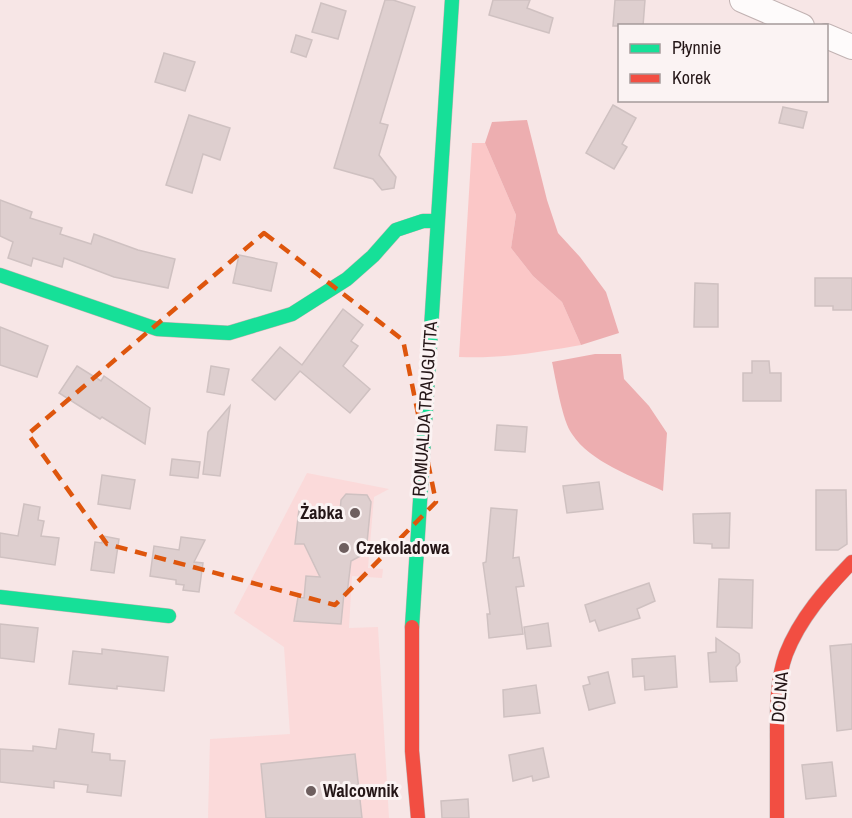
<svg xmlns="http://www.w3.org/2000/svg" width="852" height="818" font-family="'Archivo Narrow',sans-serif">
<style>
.built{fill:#fbdada}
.green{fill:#fbc7c7}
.forest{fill:#edaeb0}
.building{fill:#decfcf;stroke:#cfc1c1;stroke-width:1.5}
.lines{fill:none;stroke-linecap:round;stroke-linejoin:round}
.street-casing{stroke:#c1b2b2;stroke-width:26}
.fast-casing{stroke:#c1b2b2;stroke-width:15}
.jam-casing{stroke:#c1b2b2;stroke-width:15}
.street{stroke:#fefbfb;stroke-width:24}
.fast{stroke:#16e098;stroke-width:14}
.jam{stroke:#f24e42;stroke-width:14}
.marked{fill:none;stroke:#de560d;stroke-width:4.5;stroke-dasharray:12 8;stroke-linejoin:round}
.poi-dot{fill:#6e5f5f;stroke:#fbf3f3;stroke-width:2}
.labels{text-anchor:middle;stroke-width:6;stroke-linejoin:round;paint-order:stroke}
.street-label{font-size:18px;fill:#241617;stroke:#fbf3f3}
.poi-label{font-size:18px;font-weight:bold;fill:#241617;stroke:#fbf3f3;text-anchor:start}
</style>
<rect width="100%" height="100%" fill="#f7e6e6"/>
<path class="built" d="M307,473L389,489L374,497L368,568L383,569L382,578L352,576L349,628L378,627L389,818H208L210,739L290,734L284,647L234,613Z"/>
<path class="green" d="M472,143H485L516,215L511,248L533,276L562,302L581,345C540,352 501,359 459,357Z"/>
<g class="forest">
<path d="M527,120L547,200L558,233L580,257L606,292L619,333L581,345L562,302L533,276L511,248L516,215L485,143L492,122Z"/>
<path d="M595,354H621L624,379L649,406L667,433L663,491C634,477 590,462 572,434C562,420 556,380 552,362Z"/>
</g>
<g class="building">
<path d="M385,0H393L415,7L380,123L388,125L379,155L396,177L394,188L382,190L373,179L334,168Z"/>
<path d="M493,0H530L527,8L553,18L549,33L489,15Z"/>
<path d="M615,0H645L643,26H613Z"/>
<path d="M321,3L346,11L338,39L312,32Z"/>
<path d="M296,35L312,40L306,57L291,52Z"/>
<path d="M164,53L195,62L185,91L155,82Z"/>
<path d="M613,105L636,118L622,144L627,147L614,169L586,153Z"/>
<path d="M783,107L807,112L803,128L779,123Z"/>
<path d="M189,115L230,128L220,160L203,154L192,193L166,185Z"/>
<path d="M0,200L32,212L30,218L62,228L60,234L91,244L94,234L138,250L175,259L168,288L114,277L64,258L62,267L33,258L31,266L8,258L13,242L0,236Z"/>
<path d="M239,255L277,263L271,291L233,283Z"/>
<path d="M815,278H852V310H833V306H815Z"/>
<path d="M695,283L718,284V327H694Z"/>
<path d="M343,309L363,325L351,341L358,346L343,366L370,389L350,413L300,371L275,400L252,380L280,347L302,365Z"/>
<path d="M0,327L48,346L37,377L0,365Z"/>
<path d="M752,361H769L770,373H781V401H743V373H752Z"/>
<path d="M77,366L101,381L104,376L150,408L145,444L102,417L100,419L59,393Z"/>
<path d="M211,366L229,369L224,395L207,392Z"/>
<path d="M230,406L220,476L203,474L208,432Z"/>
<path d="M497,425L527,427L525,452L495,450Z"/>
<path d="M172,459L200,462L198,478L170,475Z"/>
<path d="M102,475L135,480L130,509L98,504Z"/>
<path d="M599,482L603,509L567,513L563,486Z"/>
<path d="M816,490H846L847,544L838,550H816Z"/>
<path d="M346,494L367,495L371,502L366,553L351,561L347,594L344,593L341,624L294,621L298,597L304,598L306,576L320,577L304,544H295L299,509L340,512L341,500Z"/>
<path d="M24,504L40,507L38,520L44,521L41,536L59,538L55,565L0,557V533L18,536Z"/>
<path d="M491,508L517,510L513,558L519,557L524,586L516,587L523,634L489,638L487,614H490L483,563L486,562Z"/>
<path d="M730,513L729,548H712V544L694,543L693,514Z"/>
<path d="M103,536L119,539L114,573L91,570L95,542L102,543Z"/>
<path d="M181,537L205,540L194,562L203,563L199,592L183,590L184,585L176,584V580L150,576L154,546L179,550Z"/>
<path d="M719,579L753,580L752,628L717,627Z"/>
<path d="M649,583L655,601L637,609L640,618L599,631L595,620L590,622L585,605Z"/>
<path d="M548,623L551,646L527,649L524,627Z"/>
<path d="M0,624L38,628L34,662L0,658Z"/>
<path d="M716,638L739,654L740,662L736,667L737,681L710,682L708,653L716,652Z"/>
<path d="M852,644V729L837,731L830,646Z"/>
<path d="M102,649L168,657L164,691L117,686V689L69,684L73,651L102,654Z"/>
<path d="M675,656L677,687L645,690L644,676L633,677L632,659Z"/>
<path d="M608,672L615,703L589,710L583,686L590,684L588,677Z"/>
<path d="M536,685L540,713L504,717L503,690Z"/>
<path d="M59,729L94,734L92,752L110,754V760L125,761L121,796L87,792L88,785L54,781V788L0,782V749L33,751V746L56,749Z"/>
<path d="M543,748L549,777L533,781L532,776L513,781L509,755Z"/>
<path d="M355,754L362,818H266L261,764Z"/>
<path d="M832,762L836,796L806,799L802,765Z"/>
<path d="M468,799L469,818H442L441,801Z"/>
</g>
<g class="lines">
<g class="street-casing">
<g id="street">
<path d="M742,0L802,26"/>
<path d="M826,36L852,47"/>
</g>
</g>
<g class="fast-casing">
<g id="fast">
<path d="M0,275L157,329L229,333L292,314L347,279L373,256L396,230L423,221H437"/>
<path d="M0,597L169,616"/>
<path d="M412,627L452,0"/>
</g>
</g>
<g class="jam-casing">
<g id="jam">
<path d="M412,627V751L418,818"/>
<path d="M777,818C777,792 777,766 777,740C777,711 776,682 786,654C800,618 826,589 852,562"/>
</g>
</g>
<use href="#street" class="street"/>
<use href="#fast" class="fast"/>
<use href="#jam" class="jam"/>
</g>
<path class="marked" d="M264,233L403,340L436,502L335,605L107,544L28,434Z"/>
<g class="poi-dot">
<circle cx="355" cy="513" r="6"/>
<circle cx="344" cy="548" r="6"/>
<circle cx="311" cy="791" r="6"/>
</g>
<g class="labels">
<g class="street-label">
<text transform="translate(425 409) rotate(-86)" y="6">ROMUALDA TRAUGUTTA</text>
<text transform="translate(780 697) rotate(-85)" y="6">DOLNA</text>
</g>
<g class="poi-label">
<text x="343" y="519" text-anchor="end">Żabka</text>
<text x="356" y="554">Czekoladowa</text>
<text x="323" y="797">Walcownik</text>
</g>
</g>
<rect x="618" y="24" width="210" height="78" fill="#fbf3f3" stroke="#a59b9b" stroke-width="1.5"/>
<rect x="630" y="44" width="30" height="9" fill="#16e098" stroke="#a59b9b" stroke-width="1.5"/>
<text x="672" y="54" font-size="18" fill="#241617">Płynnie</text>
<rect x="630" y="74" width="30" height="9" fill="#f24e42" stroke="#a59b9b" stroke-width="1.5"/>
<text x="672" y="84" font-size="18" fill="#241617">Korek</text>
</svg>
